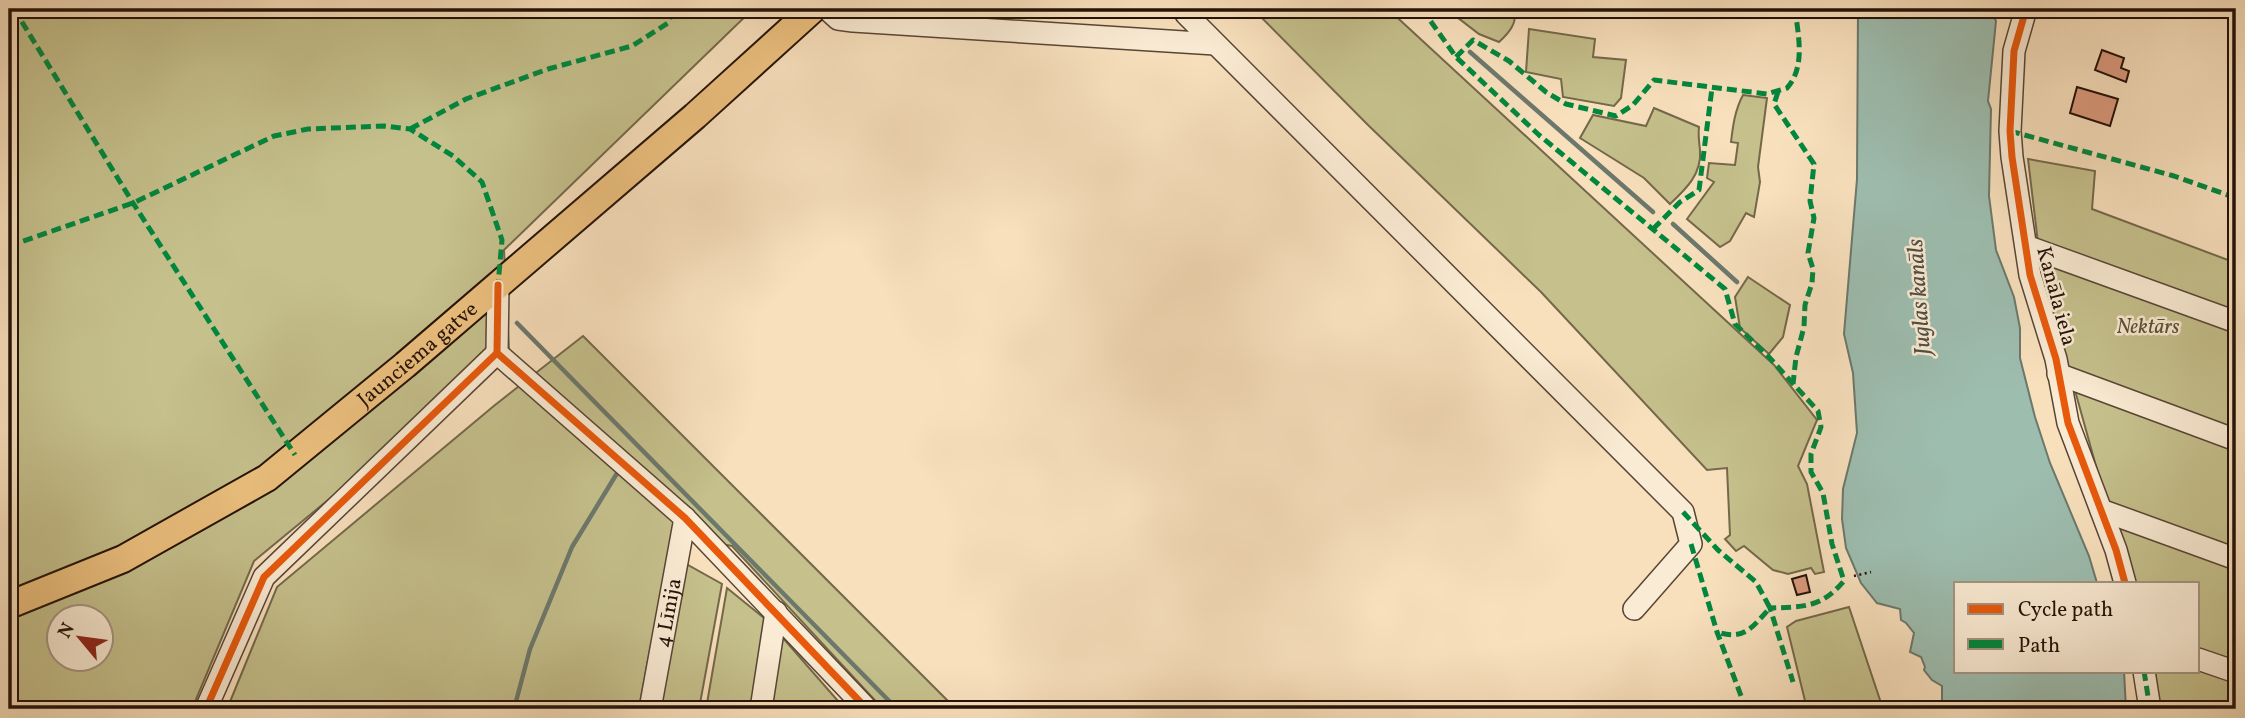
<svg xmlns="http://www.w3.org/2000/svg" width="2245" height="718" font-family="Vollkorn,serif">
<style>
.green{fill:#c5c08c;stroke:#74684a;stroke-width:2;fill-rule:evenodd}
.water{fill:#9dbdaf;stroke:#6c786c;stroke-width:2}
.lines{fill:none;stroke-linecap:round;stroke-linejoin:round}
.stream{stroke:#6c786c;stroke-width:4.5}
.building{fill:#db9a7d;stroke:#231108;stroke-width:2}
.minor-casing{stroke:#584535;stroke-width:24}
.major-casing{stroke:#231108;stroke-width:30}
.path{stroke:#231108;stroke-width:2.5;stroke-dasharray:2 3.5;stroke-linecap:butt}
.minor{stroke:#faebd4;stroke-width:21}
.major{stroke:#ecc07e;stroke-width:26}
.quiet{stroke:#00873e;stroke-width:5;stroke-dasharray:10 5;stroke-linecap:butt}
.cycleway-casing{stroke:#faebd4;stroke-width:11}
.cycleway{stroke:#e8590c;stroke-width:7}
.labels{text-anchor:middle;stroke-width:5;stroke-linejoin:round;paint-order:stroke}
.street-label{font-size:21px;fill:#231108;stroke:#faebd4}
.park-label{font-size:21px;font-style:italic;fill:#5c4e36;stroke:#faebd4}
.water-label{font-size:23px;font-style:italic;fill:#4e4d42;stroke:#faebd4}
</style>
<rect width="100%" height="100%" fill="#f8e0bd"/>
<filter id="stains"><feTurbulence type="fractalNoise" baseFrequency=".00286" numOctaves="4"/><feColorMatrix values="0 0 0 0 .2 0 0 0 0 .09 0 0 0 0 .02 0 0 0 .5 -.17"/></filter>
<radialGradient id="worn" r=".72"><stop offset=".6" stop-color="#630" stop-opacity="0"/><stop offset="1" stop-color="#630" stop-opacity=".3"/></radialGradient>
<g class="green">
<path d="M9,9H753L504,250L509,351L254,561L192,709H9ZM60,616H102V658H60Z"/>
<path d="M1253,9H1388L1774,365L1817,420L1798,466L1807,484L1824,572L1815,574L1811,568L1788,574L1773,570L1744,546L1736,551L1725,539L1730,535L1727,468L1707,470L1541,292L1368,125Z"/>
<path d="M1436,9H1515C1517,23 1510,32 1499,42L1479,34L1458,18Z"/>
<path d="M1529,29L1595,39L1593,57L1626,60L1621,98L1614,106L1563,97L1561,79L1526,72Z"/>
<path d="M1743,95L1767,98L1758,167L1760,182L1754,217L1746,213L1730,241L1720,247L1687,219L1714,182L1707,178L1709,163L1735,165L1738,143L1731,142C1733,125 1735,110 1743,95Z"/>
<path d="M1654,108L1699,127C1698,136 1699,141 1700,150C1702,174 1686,189 1670,204L1644,178L1580,138L1593,115L1646,126Z"/>
<path d="M2028,159L2095,171L2092,209L2236,263V709H2160L2155,671H2198V583H2135L2099,477L2041,268Z"/>
<path d="M1748,277L1790,305L1783,337L1769,354L1740,328L1735,297Z"/>
<path d="M583,336L956,709H883L732,546L687,538L681,561L722,584L699,709H651V645L639,709H227L277,587L495,405Z"/>
<path d="M727,588L769,622L845,709H706Z"/>
<path d="M1849,607L1883,709H1807L1787,627L1796,621Z"/>
</g>
<path class="water" d="M1858,9H1993L1991,11L1996,21L1988,101L1991,109L1989,196L1996,250L2014,297L2020,328V358L2035,417L2050,463L2089,556L2097,583H1956V671H2124L2126,709H1942V686L1932,680L1924,670L1925,667L1921,657L1910,652L1914,633L1906,623L1901,620L1900,609L1877,603L1861,583L1846,548L1842,519L1843,489L1857,433L1853,373L1844,334L1857,179Z"/>
<g class="lines">
<g class="stream">
<path d="M1470,52L1653,212"/>
<path d="M1673,224L1737,282"/>
<path d="M517,323L897,709"/>
<path d="M514,709L530,649L572,547L619,470L617,469"/>
</g>
</g>
<g class="building">
<path d="M2102,50L2124,58L2121,68L2129,71L2126,82L2095,70Z"/>
<path d="M2077,87L2118,99L2110,126L2070,113Z"/>
<path d="M1806,575L1810,592L1797,595L1792,579Z"/>
</g>
<g class="lines">
<g class="minor-casing">
<g id="minor">
<path d="M827,9L838,19L853,21L1215,44"/>
<path d="M2026,9L2014,51L2010,131L2012,157L2030,275L2056,359L2068,423L2116,550L2125,583"/>
<path d="M1186,14L1683,512L1691,544L1634,609"/>
<path d="M2026,246L2236,322"/>
<path d="M498,285L497,353L685,518L867,709"/>
<path d="M2058,374L2236,440"/>
<path d="M2101,510L2236,559"/>
<path d="M2198,659L2236,672"/>
<path d="M2144,671L2150,709"/>
<path d="M206,709L264,577L497,353"/>
<path id="s1" d="M650,709L685,518"/>
<path d="M761,709L776,612"/>
</g>
</g>
<g class="major-casing">
<g id="major">
<path id="s2" d="M9,605L123,559L267,478L405,365L695,116L813,9"/>
</g>
</g>
<path class="path" d="M1854,576L1871,572"/>
<use href="#minor" class="minor"/>
<use href="#major" class="major"/>
<g class="quiet">
<path d="M14,9L133,203L295,455"/>
<path d="M1422,9L1456,57L1539,135L1725,289L1735,324L1767,355L1818,411L1821,427L1811,454V472L1823,493L1832,544L1844,581C1821,608 1803,607 1770,608L1793,682"/>
<path d="M1456,57L1473,40L1509,61L1546,92L1566,104L1616,116L1633,105L1654,80L1767,94L1787,88C1806,67 1798,34 1795,9"/>
<path d="M1778,92L1774,104L1814,164L1810,201L1814,218L1808,253L1813,269L1812,283L1805,305L1804,327L1796,357L1793,384"/>
<path d="M410,129L466,99L548,69L632,46L668,23L673,9"/>
<path d="M2010,131L2174,176L2236,198"/>
<path d="M1653,229L1680,202L1699,190L1712,88"/>
<path d="M9,246L133,203L274,136L308,129L384,126L410,129L453,156L482,182L502,240L498,285"/>
<path d="M1683,512L1718,550L1756,582L1770,608C1752,627 1745,641 1717,632"/>
<path d="M1691,544L1717,632L1746,709"/>
<path d="M2144,671L2150,709"/>
</g>
<g class="cycleway-casing">
<g id="cycleway">
<path d="M2026,9L2014,51L2010,131L2012,157L2030,275L2056,359L2068,423L2116,550L2125,583"/>
<path d="M498,285L497,353L685,518L867,709"/>
<path d="M206,709L264,577L497,353"/>
</g>
</g>
<use href="#cycleway" class="cycleway"/>
</g>
<g class="labels">
<g class="street-label">
<text transform="translate(2057 296) rotate(75)" y="7">Kanāla iela</text>
<text dy="7" stroke="none"><textPath href="#s2" startOffset="483">Jaunciema gatve</textPath></text>
<text dy="7" stroke="none"><textPath href="#s1" startOffset="98">4 Līnija</textPath></text>
</g>
<g class="park-label">
<text x="2148" y="333">Nektārs</text>
</g>
<g class="water-label">
<text transform="translate(1918 297) rotate(-94)" y="8">Juglas kanāls</text>
</g>
</g>
<rect width="2245" height="718" fill="none" stroke="#f8e0bd" stroke-width="35"/>
<rect x="10" y="10" width="2224" height="697" fill="none" stroke="#231108" stroke-width="3.5"/>
<rect x="18" y="18" width="2210" height="683" fill="none" stroke="#231108" stroke-width="2"/>
<rect x="1954" y="582" width="245" height="91" fill="#faebd4" stroke="#a49482" stroke-width="2"/>
<rect x="1968" y="604" width="35" height="10" fill="#e8590c" stroke="#a49482" stroke-width="2"/>
<text x="2018" y="616" font-size="21" fill="#231108">Cycle path</text>
<rect x="1968" y="639" width="35" height="10" fill="#00873e" stroke="#a49482" stroke-width="2"/>
<text x="2018" y="652" font-size="21" fill="#231108">Path</text>
<g transform="translate(80 638) rotate(299)"><circle r="33" fill="#faebd4" stroke="#a49482" stroke-width="2"/>
<path d="M0-5L12 26L0 18L-12 26Z" fill="#8f2418"/>
<text y="-10" font-size="19" font-weight="bold" text-anchor="middle" fill="#231108">N</text>
</g>
<rect width="100%" height="100%" filter="url(#stains)"/>
<rect width="100%" height="100%" fill="url(#worn)"/>
</svg>
